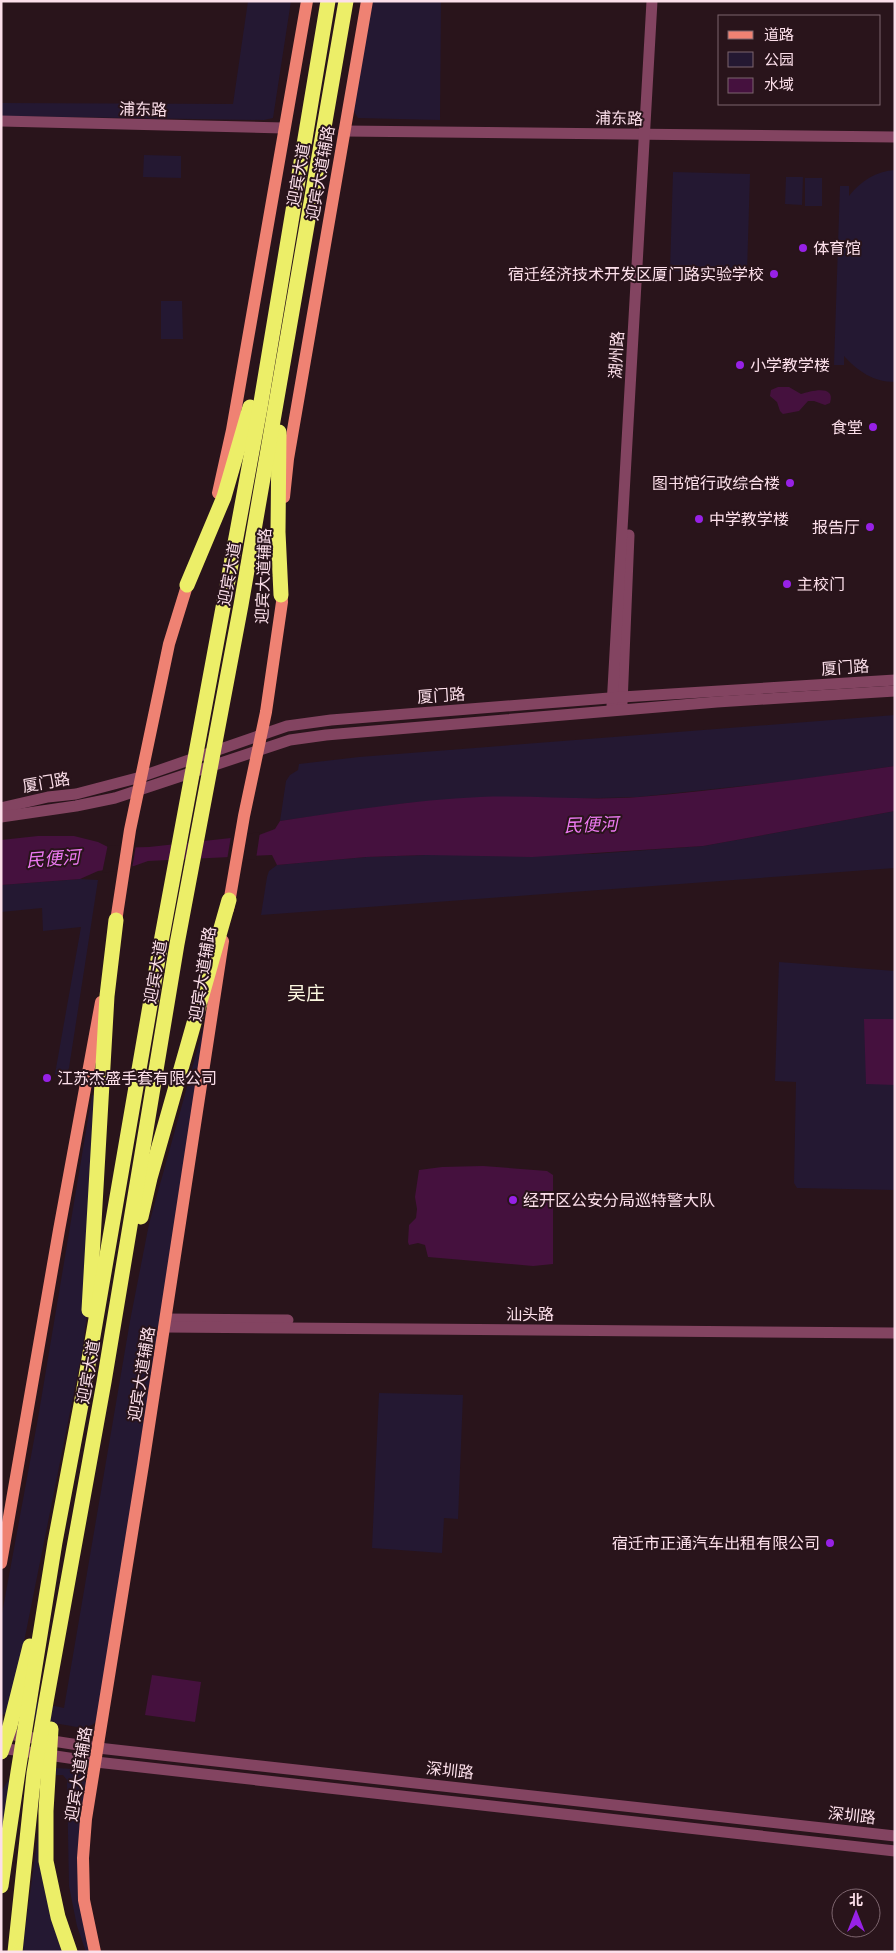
<svg xmlns="http://www.w3.org/2000/svg" width="896" height="1953" font-family="Poppins,'Noto Sans SC',sans-serif">
<style>
.green{fill:#241832}
.water{fill:#45113e}
.pier{fill:#29141b}
.lines{fill:none;stroke-linecap:round;stroke-linejoin:round}
.minor{stroke:#834461;stroke-width:11}
.major{stroke:#ef8273;stroke-width:12}
.highway{stroke:#ecee68;stroke-width:15}
.poi-dot{fill:#9721e6;stroke:#29141b;stroke-width:2}
.labels{text-anchor:middle;stroke-width:4;stroke-linejoin:round;paint-order:stroke}
.street-label{font-size:16px;fill:#fcdfea;stroke:#29141b}
.poi-label{font-size:16px;fill:#fcdfea;stroke:#29141b;text-anchor:start}
.water-label{font-size:18px;font-style:italic;fill:#ec79f0;stroke:#29141b}
.quarter-label{font-size:19px;fill:#fcf8e1;stroke:#29141b}
</style>
<rect width="100%" height="100%" fill="#29141b"/>
<g class="green">
<path d="M248,1H291L273,118L264,120L1,116V103L233,104Z"/>
<path d="M373,1H441L440,120L358,118L350,105Z"/>
<path d="M144,155L181,156V178L143,177Z"/>
<path d="M895,170V382C873,382 858,371 844,356V365H834L840,186H849V196C861,181 876,171 895,170Z"/>
<path d="M673,172L750,174L747,273L670,271Z"/>
<path d="M786,177H803L802,205L785,204Z"/>
<rect x="805" y="178" width="17" height="28"/>
<path d="M161,301H182L183,339H161Z"/>
<path d="M895,715V766L791,781L638,797L409,803L280,821L286,781L290,775L298,770L299,764L359,757Z"/>
<path d="M895,811V868L261,915L267,877L269,871L277,865L366,857L425,855L592,854L703,846Z"/>
<path d="M80,879L98,880L69,1068L66,1075L61,1077L55,1074L81,927L43,931L42,908L1,912V885Z"/>
<path d="M779,962L895,971V1190L797,1188L794,1183L796,1082L775,1081Z"/>
<path d="M213,993L97,1721L92,1725L83,1728L1,1714V1619L38,1418L92,1095L99,1096L87,1315L82,1352L13,1697L64,1708L130,1321L149,1224Z"/>
<path d="M379,1393L463,1395L458,1519L444,1518L442,1553L372,1548Z"/>
<path d="M56,1768C73,1769 80,1768 87,1785L91,1952H86L77,1926L69,1886L67,1780L63,1775H56Z"/>
<path d="M12,1774L1,1862V1792Z"/>
<path d="M43,1798L65,1952H22Z"/>
</g>
<g class="water">
<path d="M778,387H789L801,394C811,391 836,384 830,403L825,405L814,401H808L799,411L783,414L780,411L777,402L770,396L771,390Z"/>
<path d="M895,766V811L703,846L532,857L425,855L366,857L277,865L272,855L148,861L134,866L98,871L80,879L1,885V840L38,836H74L98,842L110,848L149,847L259,835L275,829L280,821C346,811 413,800 480,797C533,795 586,801 639,797C724,790 810,778 895,766Z"/>
<path d="M864,1019H895V1085L866,1084Z"/>
<path d="M483,1166L547,1171L553,1175V1264L533,1266L428,1257L425,1245L418,1243L409,1245L408,1242L409,1225L416,1218L417,1209L415,1197L419,1170L442,1167Z"/>
<path d="M152,1675L201,1682L195,1722L145,1715Z"/>
</g>
<g class="pier">
<path d="M260,832L256,859L227,860L231,836Z"/>
<path d="M108,844L111,846L136,845L132,869L102,873Z"/>
</g>
<g class="lines">
<g class="minor">
<path d="M1,121L284,128"/>
<path d="M344,131L895,137"/>
<path d="M622,704L629,535"/>
<path d="M612,706L652,1"/>
<path d="M1,808L48,797L76,794L137,778L287,726L331,720L622,697L895,680"/>
<path d="M1,817L76,806L115,798L290,740L326,735L717,702L895,691"/>
<path d="M166,1319L288,1320"/>
<path d="M165,1327L895,1333"/>
<path d="M1,1733L98,1748L895,1836"/>
<path d="M1,1748L96,1762L895,1851"/>
</g>
<g class="major">
<path d="M218,493L232,430L307,1"/>
<path d="M284,497L288,459L367,1"/>
<path d="M228,909L244,816L266,712L282,602L281,586"/>
<path d="M115,928L130,830L169,644L190,576"/>
<path d="M1,1563L59,1230L101,1002"/>
<path d="M95,1952L84,1900L83,1858L86,1819L143,1465L223,941"/>
</g>
<g class="highway">
<path d="M279,432L278,532L281,595"/>
<path d="M187,585L224,497L250,407"/>
<path d="M141,1217L150,1178L229,900"/>
<path d="M89,1310L107,996L116,920"/>
<path d="M51,1729L46,1811V1861L58,1917L70,1952"/>
<path d="M1,1752L10,1726L30,1646"/>
<path d="M1,1886L18,1772L55,1542L83,1394L161,942L260,408L328,1"/>
<path d="M15,1952L34,1773L46,1702L104,1382L177,944L241,605L346,1"/>
</g>
</g>
<g class="poi-dot">
<circle cx="803" cy="248" r="5"/>
<circle cx="774" cy="274" r="5"/>
<circle cx="740" cy="365" r="5"/>
<circle cx="873" cy="427" r="5"/>
<circle cx="790" cy="483" r="5"/>
<circle cx="699" cy="519" r="5"/>
<circle cx="870" cy="527" r="5"/>
<circle cx="787" cy="584" r="5"/>
<circle cx="47" cy="1078" r="5"/>
<circle cx="513" cy="1200" r="5"/>
<circle cx="830" cy="1543" r="5"/>
</g>
<g class="labels">
<g class="street-label">
<text transform="translate(143 109) rotate(1)" y="6">浦东路</text>
<text transform="translate(619 118) rotate(1)" y="6">浦东路</text>
<text transform="translate(320 173) rotate(-80)" y="6">迎宾大道辅路</text>
<text transform="translate(298 175) rotate(-80)" y="6">迎宾大道</text>
<text transform="translate(616 355) rotate(-87)" y="6">湖州路</text>
<text transform="translate(229 574) rotate(-80)" y="6">迎宾大道</text>
<text transform="translate(263 576) rotate(-88)" y="6">迎宾大道辅路</text>
<text transform="translate(845 667) rotate(-4)" y="6">厦门路</text>
<text transform="translate(441 695) rotate(-4)" y="6">厦门路</text>
<text transform="translate(46 782) rotate(-10)" y="6">厦门路</text>
<text transform="translate(155 972) rotate(-80)" y="6">迎宾大道</text>
<text transform="translate(202 974) rotate(-81)" y="6">迎宾大道辅路</text>
<text x="530" y="1320">汕头路</text>
<text transform="translate(88 1372) rotate(-80)" y="6">迎宾大道</text>
<text transform="translate(141 1374) rotate(-81)" y="6">迎宾大道辅路</text>
<text transform="translate(450 1770) rotate(6)" y="6">深圳路</text>
<text transform="translate(78 1774) rotate(-81)" y="6">迎宾大道辅路</text>
<text transform="translate(852 1815) rotate(6)" y="6">深圳路</text>
</g>
<g class="poi-label">
<text x="813" y="254">体育馆</text>
<text x="764" y="280" text-anchor="end">宿迁经济技术开发区厦门路实验学校</text>
<text x="750" y="371">小学教学楼</text>
<text x="863" y="433" text-anchor="end">食堂</text>
<text x="780" y="489" text-anchor="end">图书馆行政综合楼</text>
<text x="709" y="525">中学教学楼</text>
<text x="860" y="533" text-anchor="end">报告厅</text>
<text x="797" y="590">主校门</text>
<text x="57" y="1084">江苏杰盛手套有限公司</text>
<text x="523" y="1206">经开区公安分局巡特警大队</text>
<text x="820" y="1549" text-anchor="end">宿迁市正通汽车出租有限公司</text>
</g>
<g class="water-label">
<text transform="translate(591 825) rotate(-2)" y="6">民便河</text>
<text transform="translate(53 859) rotate(-4)" y="6">民便河</text>
</g>
<g class="quarter-label">
<text x="306" y="1000">吴庄</text>
</g>
</g>
<rect width="896" height="1953" fill="none" stroke="#fcdfea" stroke-width="5"/>
<rect x="718" y="15" width="162" height="90" fill="#29141b" stroke="#7d656e"/>
<rect x="728" y="31" width="25" height="8" fill="#ef8273" stroke="#7d656e"/>
<text x="764" y="40" font-size="15" fill="#fcdfea">道路</text>
<rect x="728" y="52" width="25" height="15" fill="#241832" stroke="#7d656e"/>
<text x="764" y="65" font-size="15" fill="#fcdfea">公园</text>
<rect x="728" y="78" width="25" height="15" fill="#45113e" stroke="#7d656e"/>
<text x="764" y="90" font-size="15" fill="#fcdfea">水域</text>
<g transform="translate(856 1913)"><circle r="24" fill="#29141b" stroke="#7d656e"/>
<path d="M0-4L9 19L0 12L-9 19Z" fill="#9721e6"/>
<text y="-8" font-size="14" font-weight="bold" text-anchor="middle" fill="#fcdfea">北</text>
</g>
</svg>
